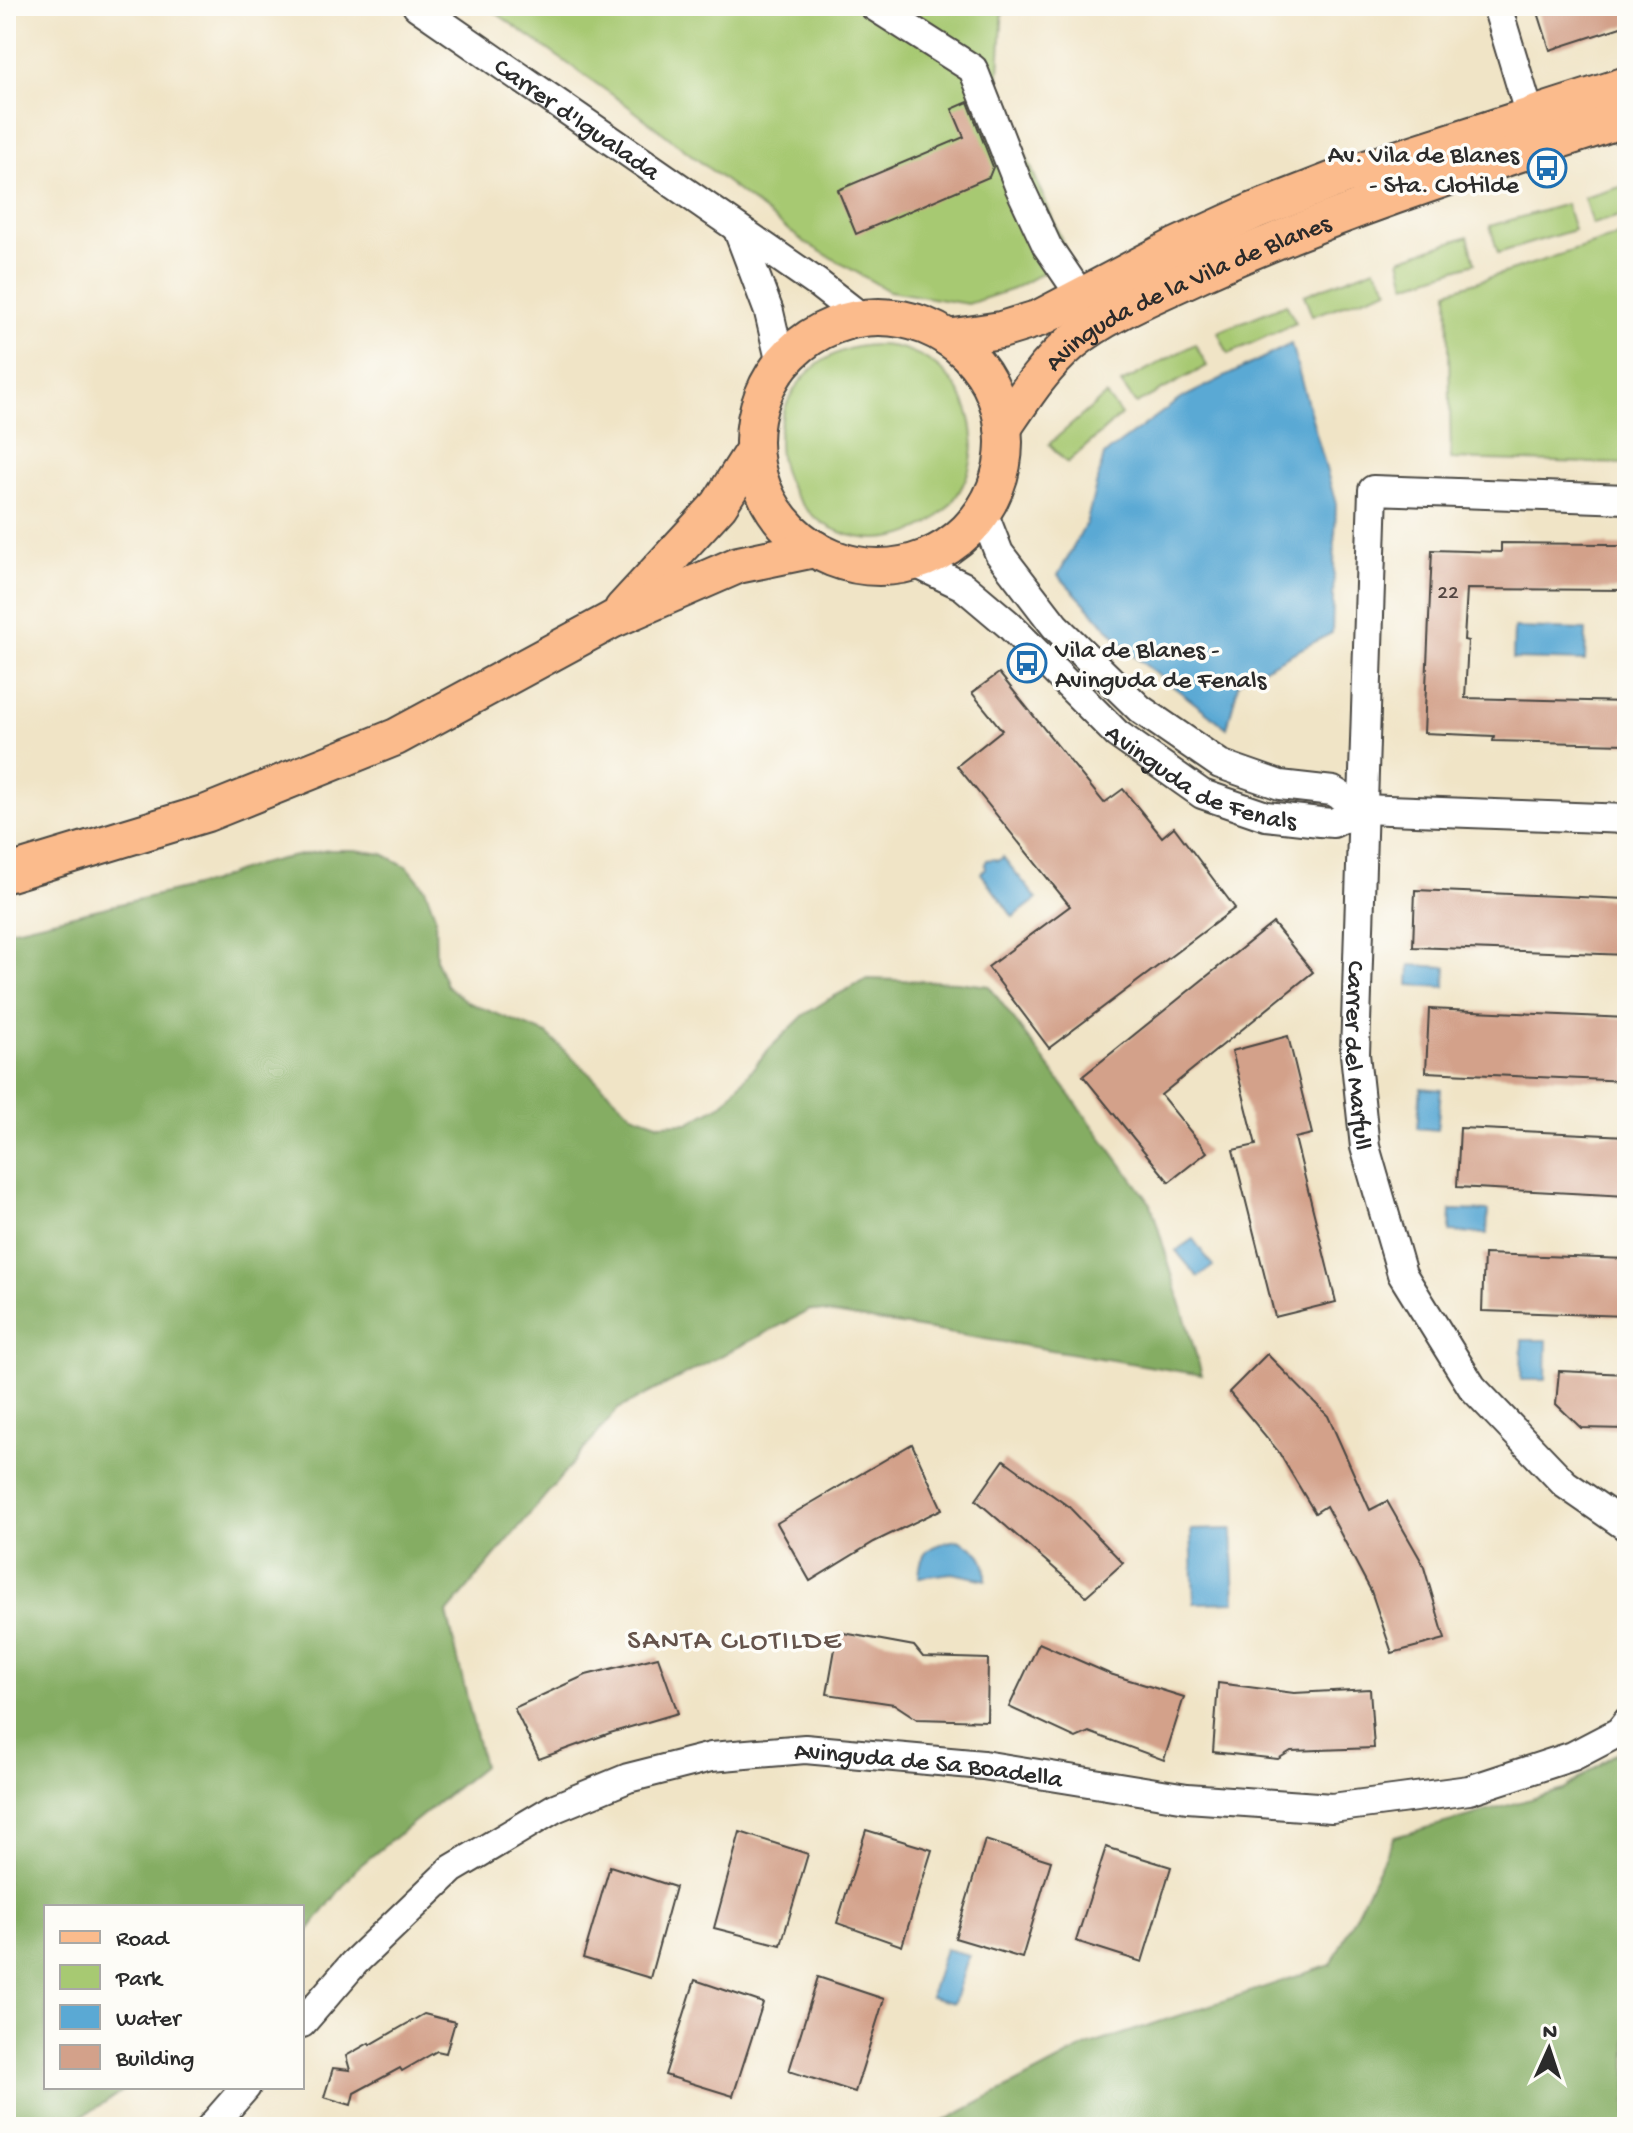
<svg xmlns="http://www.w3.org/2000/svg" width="1633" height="2133" font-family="'Gochi Hand',sans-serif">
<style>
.green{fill:#a7c972;stroke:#697a4e;stroke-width:2}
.forest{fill:#85ad64;stroke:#586c48;stroke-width:2}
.water{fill:#5aa9d4;stroke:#426a80;stroke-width:2}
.building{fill:#d3a18a}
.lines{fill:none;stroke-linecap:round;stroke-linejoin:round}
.minor-casing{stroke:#494742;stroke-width:32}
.major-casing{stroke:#494742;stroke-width:40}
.minor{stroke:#fff;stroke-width:28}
.major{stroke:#fbbb8c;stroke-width:36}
.labels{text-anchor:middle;stroke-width:7;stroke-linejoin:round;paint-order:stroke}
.number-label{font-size:22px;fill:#554843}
.street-label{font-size:26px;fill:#2b2b2b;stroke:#fdfcf7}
.poi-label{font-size:26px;fill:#2b2b2b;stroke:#fdfcf7;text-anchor:end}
.neighbourhood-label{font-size:28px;letter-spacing:2px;fill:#66544c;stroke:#fdfcf7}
</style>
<rect width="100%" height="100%" fill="#fdfcf7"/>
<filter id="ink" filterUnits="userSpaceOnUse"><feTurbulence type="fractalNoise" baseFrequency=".0125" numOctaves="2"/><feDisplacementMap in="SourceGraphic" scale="16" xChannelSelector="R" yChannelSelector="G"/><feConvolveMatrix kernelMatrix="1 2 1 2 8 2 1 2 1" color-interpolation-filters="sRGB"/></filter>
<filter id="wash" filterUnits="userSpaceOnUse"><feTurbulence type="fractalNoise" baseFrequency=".006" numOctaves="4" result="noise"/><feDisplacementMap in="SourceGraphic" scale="32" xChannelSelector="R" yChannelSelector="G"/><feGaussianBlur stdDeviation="1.8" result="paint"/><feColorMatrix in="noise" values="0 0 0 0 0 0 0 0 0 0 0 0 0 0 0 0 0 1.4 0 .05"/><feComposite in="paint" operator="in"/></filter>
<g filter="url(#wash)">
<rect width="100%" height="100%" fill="#f0e4c6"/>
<g class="green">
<path d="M486,6H1003L998,89L1069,258L1013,289L968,304L889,291L804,242L624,103Z"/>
<path d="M1627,185V214L1592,224L1584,198Z"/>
<path d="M1566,204L1574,230L1498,253L1490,226Z"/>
<path d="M1627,233V464L1451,459L1448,291Z"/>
<path d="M1468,236L1475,263L1406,285L1400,259Z"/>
<path d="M1375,268L1389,289L1312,316L1304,295Z"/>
<path d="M1286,304L1296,323L1228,354L1218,332Z"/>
<path d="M1195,344L1207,366L1136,404L1121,383Z"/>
<circle cx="876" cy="442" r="97"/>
<path d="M1106,395L1121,415L1067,463L1049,444Z"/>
</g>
<g class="forest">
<path d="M328,850H355L383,854L408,867L425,888L435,915L436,961L446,985L467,1002L547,1034L632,1114L660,1124L688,1123L724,1103L769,1049L804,1015L829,999L867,979L957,982L989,986L1151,1204L1202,1375L810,1310L618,1409L447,1613L483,1766L357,1868L302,1939V1907H46V2087H129L91,2111L58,2127H6V931L212,882C248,864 288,857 328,850Z"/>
<path d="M1627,1745V2127H933L1087,2046L1331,1965L1394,1837L1563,1790Z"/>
</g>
<g class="water">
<path d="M1291,344L1336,504L1332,633L1239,681L1227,728L1135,657L1058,575L1086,524L1104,455L1180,399Z"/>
<path d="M1514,628L1586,630L1585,661L1513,659Z"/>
<path d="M1003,857L1037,899L1013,917L981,873L986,868L985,864L987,860L994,859L998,861Z"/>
<path d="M1410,965L1446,967L1445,987L1409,985Z"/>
<path d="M1421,1088L1441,1090L1437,1130L1417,1128Z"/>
<path d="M1451,1210L1488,1211L1487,1234L1450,1232Z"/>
<path d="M1193,1239L1213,1266L1198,1277L1176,1251Z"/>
<path d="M1522,1340H1547L1546,1380H1521Z"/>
<path d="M1232,1529L1235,1602L1194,1603L1191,1530Z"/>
<path d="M958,1540C979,1551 987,1554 986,1580L952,1573L919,1577C920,1549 932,1544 958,1540Z"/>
<path d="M945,1949L969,1955L954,2003L930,1997Z"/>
</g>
<g id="blocks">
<g class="building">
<path d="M1536,6H1627V25L1550,50Z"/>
<path d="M968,102L993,167L989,177L856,234L838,190L964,137L952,109Z"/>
<path d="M1501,543L1608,544V546H1627V590L1467,589L1464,640L1468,641L1465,698L1627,702V744L1493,741L1494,736L1424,733L1432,550L1501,552Z"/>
<path d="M999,673L1104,803L1123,789L1162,837L1174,827L1235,908L1049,1048L988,967L1070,906L957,766L1002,730L972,693Z"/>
<path d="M1415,890L1627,899V955L1413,947Z"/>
<path d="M1273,923L1313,972L1161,1095L1207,1152L1169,1182L1083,1076Z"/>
<path d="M1429,1009L1627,1018V1081L1426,1072Z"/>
<path d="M1288,1036L1312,1134L1295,1138L1336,1302L1275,1317L1233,1150L1256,1145L1232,1051Z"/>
<path d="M1460,1128L1627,1136V1196L1457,1187Z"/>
<path d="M1484,1254L1627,1259V1316L1482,1311Z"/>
<path d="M1267,1354L1328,1416L1370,1510L1387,1501L1423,1564L1445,1639L1392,1653L1371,1591L1326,1506L1315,1513L1278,1451L1229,1392Z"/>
<path d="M1559,1371L1627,1374V1429L1581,1428L1556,1404Z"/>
<path d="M912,1444L942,1509L874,1542L810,1581L777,1523Z"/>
<path d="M1004,1460L1069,1507L1123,1563L1086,1596L976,1500Z"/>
<path d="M838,1632L914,1646L923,1657L988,1659L987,1721L917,1719L894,1704L827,1694Z"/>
<path d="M1039,1643L1110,1674L1184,1697L1164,1760L1089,1732L1076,1738L1009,1707Z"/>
<path d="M658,1657L678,1713L610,1733L539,1759L514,1708L586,1675Z"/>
<path d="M1218,1683L1294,1693L1370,1689L1374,1748L1291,1751L1278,1759L1213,1752Z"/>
<path d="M866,1830L932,1850L902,1946L837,1923Z"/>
<path d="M740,1832L808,1854L781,1945L714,1928Z"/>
<path d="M985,1840L1051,1861L1022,1958L955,1938Z"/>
<path d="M1106,1847L1171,1867L1142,1962L1076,1941Z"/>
<path d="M610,1866L675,1887L650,1978L583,1958Z"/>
<path d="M818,1977L884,1999L855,2092L789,2071Z"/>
<path d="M695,1980L763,2003L733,2096L665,2075Z"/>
<path d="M424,2014L455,2022L446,2053L437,2051L402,2071L400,2068L354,2093L351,2105L324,2097L333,2068L350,2070L346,2056L369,2043L370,2045Z"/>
</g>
</g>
</g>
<g filter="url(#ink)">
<use href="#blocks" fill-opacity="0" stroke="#494742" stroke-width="2"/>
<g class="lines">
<g class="minor-casing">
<g id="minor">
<path id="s1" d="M417,6L817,283L862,318"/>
<path d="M874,6L973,69L1019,186L1047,246L1081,296"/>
<path d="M1497,6L1530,116"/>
<path d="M738,230L769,312L781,364"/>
<path id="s2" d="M1627,499L1373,490L1355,1054L1365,1147L1402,1274L1472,1387L1565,1484L1627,1527"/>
<path d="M983,512L999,553L1055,626L1140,709L1220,764L1280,785L1333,791L1362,809"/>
<path id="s3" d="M913,562L963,586L1008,624L1117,734L1202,794L1266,816L1320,822L1333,823L1362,809L1627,819"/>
<path id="s4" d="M302,2023L354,1963L452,1869L555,1808L628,1778L711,1757L805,1749L983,1765L1187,1798L1332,1808L1469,1790L1573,1756L1619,1732L1627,1722"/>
<path d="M211,2127L246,2087"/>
</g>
</g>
<g class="major-casing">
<g id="major">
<circle cx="879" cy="442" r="125"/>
<path d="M948,338L1001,330L1040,318L1175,247L1254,211L1344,176L1627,85"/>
<path id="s5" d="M1003,428C1024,397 1043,367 1071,343C1107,313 1157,294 1199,274C1337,211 1483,165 1627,118"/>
<path d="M623,609L719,505L754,450"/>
<path d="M6,874L207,813L396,737L612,620L738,565L815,549"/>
</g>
</g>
<use href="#minor" class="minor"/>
<use href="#major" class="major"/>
</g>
</g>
<defs>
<g id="bus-ring" transform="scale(2)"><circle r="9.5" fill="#fdfcf7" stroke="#1f6fb2" stroke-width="1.5"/><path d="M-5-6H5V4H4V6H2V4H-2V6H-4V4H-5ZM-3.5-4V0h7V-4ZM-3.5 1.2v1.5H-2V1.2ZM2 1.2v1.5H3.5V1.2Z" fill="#1f6fb2"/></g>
</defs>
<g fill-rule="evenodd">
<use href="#bus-ring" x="1547" y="168"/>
<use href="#bus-ring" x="1027" y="663"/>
</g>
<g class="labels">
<g class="number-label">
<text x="1448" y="598">22</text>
</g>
<g class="street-label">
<text dy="9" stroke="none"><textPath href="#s1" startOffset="196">Carrer d'Igualada</textPath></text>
<text dy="9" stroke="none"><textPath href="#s5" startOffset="236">Avinguda de la Vila de Blanes</textPath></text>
<text dy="9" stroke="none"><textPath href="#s3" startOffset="366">Avinguda de Fenals</textPath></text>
<text dy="9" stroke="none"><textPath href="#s2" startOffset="820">Carrer del Marfull</textPath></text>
<text dy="9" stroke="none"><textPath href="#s4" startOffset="718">Avinguda de Sa Boadella</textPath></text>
</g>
<g class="poi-label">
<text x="1519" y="162">Av. Vila de Blanes<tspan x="1519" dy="30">- Sta. Clotilde</tspan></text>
<text x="1055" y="657" text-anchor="start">Vila de Blanes -<tspan x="1055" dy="30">Avinguda de Fenals</tspan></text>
</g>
<g class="neighbourhood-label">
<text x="735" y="1648">SANTA CLOTILDE</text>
</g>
</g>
<rect width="1633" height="2133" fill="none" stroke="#fdfcf7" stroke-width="32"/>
<rect x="44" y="1905" width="260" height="184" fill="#fdfcf7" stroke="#a9a8a5" stroke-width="2"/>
<rect x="60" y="1931" width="40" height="12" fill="#fbbb8c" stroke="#a9a8a5" stroke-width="2"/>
<text x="116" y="1945" font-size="24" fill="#2b2b2b">Road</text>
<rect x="60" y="1965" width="40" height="24" fill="#a7c972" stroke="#a9a8a5" stroke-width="2"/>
<text x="116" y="1985" font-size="24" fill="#2b2b2b">Park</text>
<rect x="60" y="2005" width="40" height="24" fill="#5aa9d4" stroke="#a9a8a5" stroke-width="2"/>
<text x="116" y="2025" font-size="24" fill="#2b2b2b">Water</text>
<rect x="60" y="2045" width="40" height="24" fill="#d3a18a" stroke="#a9a8a5" stroke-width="2"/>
<text x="116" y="2065" font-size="24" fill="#2b2b2b">Building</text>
<g transform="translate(1549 2049) rotate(3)" stroke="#fdfcf7" stroke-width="6" paint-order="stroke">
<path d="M0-6L14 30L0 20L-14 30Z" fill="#2b2b2b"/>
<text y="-12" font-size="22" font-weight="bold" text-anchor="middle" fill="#2b2b2b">N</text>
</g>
</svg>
